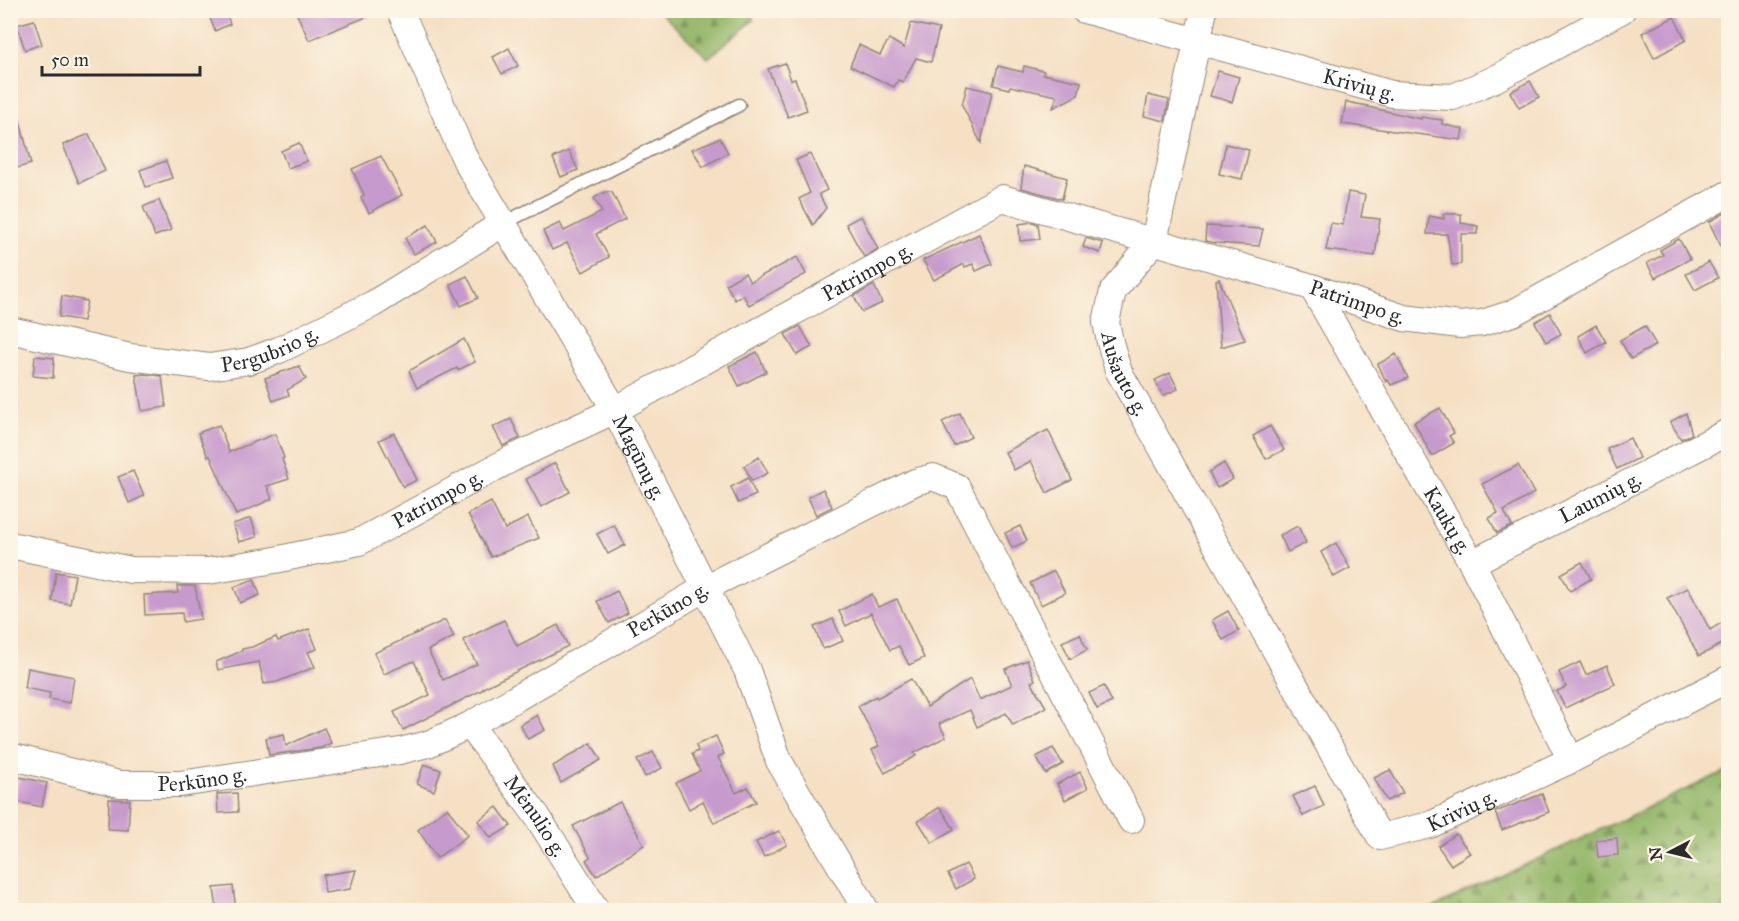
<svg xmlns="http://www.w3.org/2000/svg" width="1739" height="921" font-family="'IM FELL Great Primer',serif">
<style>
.forest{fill:url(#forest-firs);stroke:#60724c;stroke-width:1.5}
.building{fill:#c79ace}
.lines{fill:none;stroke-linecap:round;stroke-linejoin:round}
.service-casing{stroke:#908678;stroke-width:15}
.minor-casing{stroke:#908678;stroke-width:28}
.service{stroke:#fff;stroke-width:12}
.minor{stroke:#fff;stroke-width:26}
.labels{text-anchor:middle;stroke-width:6;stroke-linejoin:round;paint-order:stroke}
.street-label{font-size:21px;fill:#2b2b2b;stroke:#fcf5e5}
</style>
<defs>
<pattern id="forest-firs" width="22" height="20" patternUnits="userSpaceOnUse" patternTransform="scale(1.5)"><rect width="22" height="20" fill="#96b86c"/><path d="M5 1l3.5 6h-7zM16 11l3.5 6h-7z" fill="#7b9659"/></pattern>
</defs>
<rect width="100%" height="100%" fill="#fcf5e5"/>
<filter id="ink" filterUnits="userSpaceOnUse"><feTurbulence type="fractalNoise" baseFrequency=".0167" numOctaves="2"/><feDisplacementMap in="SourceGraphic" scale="12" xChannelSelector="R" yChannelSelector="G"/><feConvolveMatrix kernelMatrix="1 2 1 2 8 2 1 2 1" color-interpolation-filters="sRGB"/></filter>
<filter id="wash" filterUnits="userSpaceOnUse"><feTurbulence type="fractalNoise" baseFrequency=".008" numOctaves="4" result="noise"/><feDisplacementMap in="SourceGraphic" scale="24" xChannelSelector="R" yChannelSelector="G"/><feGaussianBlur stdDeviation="1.35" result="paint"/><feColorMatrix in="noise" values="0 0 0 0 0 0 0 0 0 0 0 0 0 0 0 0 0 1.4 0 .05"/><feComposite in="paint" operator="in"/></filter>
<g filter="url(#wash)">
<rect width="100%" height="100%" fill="#f5e0c4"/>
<g class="forest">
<path d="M659,11H753V21L708,58Z"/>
<path d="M1728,770V910H1428Z"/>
</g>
<g id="blocks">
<g class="building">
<path d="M207,10H225L230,24L215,31Z"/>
<path d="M295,10H379V12L309,40Z"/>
<path d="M1674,17L1686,40L1654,58L1642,33Z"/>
<path d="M34,20L42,44L25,50L17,25Z"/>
<path d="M911,23L939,29L931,62L916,58L903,82L898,80L894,87L850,66L859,45L880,55L889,39L904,48Z"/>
<path d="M509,48L518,66L502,74L493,57Z"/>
<path d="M785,63L791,80L795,79L807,110L788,117L768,69Z"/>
<path d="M998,66L1023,72L1024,66L1044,71L1043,74L1081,82L1078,95L1053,108L1057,96L1010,86L1009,89L993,85Z"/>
<path d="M1218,71L1239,77L1232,102L1210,96Z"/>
<path d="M1530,81L1539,97L1519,108L1510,92Z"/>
<path d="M967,86L992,92L981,143L962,105Z"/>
<path d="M1148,95L1169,100L1165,121L1144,116Z"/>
<path d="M1346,102L1368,106V107L1421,119V117L1442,120V124L1463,129L1461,140L1342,124Z"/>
<path d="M16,106L31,164L10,170V107Z"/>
<path d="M89,134L105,171L79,183L63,145Z"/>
<path d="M720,138L728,153L703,167L692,149Z"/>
<path d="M299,143L307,161L288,168L281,151Z"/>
<path d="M1226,144L1249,150L1242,179L1219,174Z"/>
<path d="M569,151L578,170L561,177L553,158Z"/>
<path d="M810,154L827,190L819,194L826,208L813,225L799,199L810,193L796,160Z"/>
<path d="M381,156L402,195L369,213L361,197L364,195L352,169Z"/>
<path d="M166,161L172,178L146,187L140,170Z"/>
<path d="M1024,166L1067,178L1062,199L1021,188Z"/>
<path d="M605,192H612L625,219L596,234L609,257L583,272L567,243L552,250L543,231L560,223L564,231L602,212L594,198Z"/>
<path d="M1348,192L1365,195L1361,217L1380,219L1375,256L1326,250L1331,223L1343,225Z"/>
<path d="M159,200L171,230L155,236L143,207Z"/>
<path d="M1728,211V260L1709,222Z"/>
<path d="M1443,214H1461V223L1478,226L1477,234H1461V264L1452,265L1447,234H1427L1429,216L1444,219Z"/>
<path d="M861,216L878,249L864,257L846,224Z"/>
<path d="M1033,222L1038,224L1040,239L1020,241L1019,224Z"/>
<path d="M428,225L437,242L414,254L405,238Z"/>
<path d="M1206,226L1263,229L1259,246L1215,243L1205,241Z"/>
<path d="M979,234L992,264L976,271L973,264L965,267L964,264L934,280L923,260Z"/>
<path d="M1086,238L1103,243L1100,253L1083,247Z"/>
<path d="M1679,239L1690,259L1655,278L1647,263L1663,255L1660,250Z"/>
<path d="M797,257L806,274L749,305L743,295L735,300L726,284L745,273L750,282Z"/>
<path d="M1709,262L1718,278L1695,290L1686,274Z"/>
<path d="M467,276L478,298L461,306L450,284Z"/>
<path d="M1219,279L1245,340L1221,347L1216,280Z"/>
<path d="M874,285L882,303L862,312L854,296Z"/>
<path d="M62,296L87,301L83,321L59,317Z"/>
<path d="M1550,313L1561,334L1546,342L1535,322Z"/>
<path d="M1596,325L1606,342L1587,353L1578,336Z"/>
<path d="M800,326L812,347L797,355L785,334Z"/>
<path d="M1645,326L1656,345L1631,359L1620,340Z"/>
<path d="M464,339L475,362L458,370L457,368L417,388L409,371Z"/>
<path d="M757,352L766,372L739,386L729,366Z"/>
<path d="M1396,354L1408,378L1391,385L1388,380L1386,382L1378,364Z"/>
<path d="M35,356L54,358L53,378L33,376Z"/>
<path d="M299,366L306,379L287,390L289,395L273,401L265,378Z"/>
<path d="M1170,373L1178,389L1163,396L1155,380Z"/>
<path d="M144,374L162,376L166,407L142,411L136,375Z"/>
<path d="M1440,408L1454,433L1449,436L1454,443L1432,456L1414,422Z"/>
<path d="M960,413L971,437L954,446L942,422Z"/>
<path d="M1686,413L1692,434L1681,439L1670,422Z"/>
<path d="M511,419L520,438L503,446L493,427Z"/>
<path d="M219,425L229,452L275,434L284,458L282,459L289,479L267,486L272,499L236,515L210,456L208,457L198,433Z"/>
<path d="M1270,426L1284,450L1266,459L1253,436Z"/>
<path d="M1048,430L1072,480L1047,493L1031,461L1014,470L1005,452Z"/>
<path d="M394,433L417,480L403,487L379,440Z"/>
<path d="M1630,438L1639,458L1617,469L1607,449Z"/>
<path d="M759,457L768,473L752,481L744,466Z"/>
<path d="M555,463L570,492L541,507L526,479Z"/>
<path d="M1224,463L1233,479L1217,488L1209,472Z"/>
<path d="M1518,465L1534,493L1504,511L1512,526L1497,533L1489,518L1498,513L1482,484Z"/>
<path d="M133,471L144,496L129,503L118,477Z"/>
<path d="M748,478L756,495L738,503L731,487Z"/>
<path d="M823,489L832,507L816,515L808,497Z"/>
<path d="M491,502L505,529L528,517L539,538L491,557L468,514Z"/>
<path d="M251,518L257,537L239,542L233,524Z"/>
<path d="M614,525L625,545L608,554L597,534Z"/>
<path d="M1020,526L1027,541L1012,548L1005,533Z"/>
<path d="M1298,526L1306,543L1288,552L1280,535Z"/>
<path d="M1336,543L1350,568L1334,577L1321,552Z"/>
<path d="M1582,562L1591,579L1570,591L1561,574Z"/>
<path d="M1054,571L1065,593L1041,605L1030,583Z"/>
<path d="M56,572L75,575L70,604L52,601Z"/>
<path d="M254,579L260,595L240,603L234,587Z"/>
<path d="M177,586H195L201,619L183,622L182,613L145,615L144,595L178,593Z"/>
<path d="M1688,588L1710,630L1728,619V641L1699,656L1667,598Z"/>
<path d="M617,591L628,613L609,623L597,601Z"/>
<path d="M872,594L878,607L897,599L924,658L909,665L899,646L890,650L871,613L846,626L839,611Z"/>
<path d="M1228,611L1239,631L1223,640L1212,620Z"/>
<path d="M833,619L843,641L823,649L814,627Z"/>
<path d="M445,620L454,637L428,650L443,680L477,664L463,640L504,620L517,646L558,625L568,646L483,688L484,689L403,730L394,712L430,695L414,661L384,674L374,653Z"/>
<path d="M309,629L317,649L308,652L315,667L277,682L264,684L259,662L218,670L216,662L242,651V649L252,647L276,637L278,641Z"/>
<path d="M1080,634L1087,650L1070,659L1062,642Z"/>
<path d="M1027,660L1035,680L1031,682L1046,707L1013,725L1006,713L977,727L970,710L939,724L946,737L914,753L916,756L885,773L872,750L879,746L858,706L876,696L877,698L911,679L927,707L970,679L980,700L1012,685L1005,669Z"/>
<path d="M1580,662L1586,675L1607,665L1615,684L1565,708L1557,691L1566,687L1559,672Z"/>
<path d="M28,668L74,677L70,703L49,699L50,693L25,688Z"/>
<path d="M1104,686L1112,702L1097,709L1089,693Z"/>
<path d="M537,715L545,730L528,739L520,725Z"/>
<path d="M324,728L331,743L321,748L269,755L266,738L284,734L286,746Z"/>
<path d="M716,736L724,754L718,757L736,793L748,787L756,802L714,823L703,801L689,809L676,783L700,771L692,754L698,751L696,745Z"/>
<path d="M591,743L601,760L561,783L553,766Z"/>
<path d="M1053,748L1063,764L1046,774L1036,757Z"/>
<path d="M653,752L662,768L645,777L637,760Z"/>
<path d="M424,764L441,770L434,791L417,784Z"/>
<path d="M1390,770L1403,793L1387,801L1374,778Z"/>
<path d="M1080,772L1088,788L1065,800L1057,784Z"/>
<path d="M19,777L47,783L42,807L14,801Z"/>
<path d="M1315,786L1324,806L1303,816L1293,796Z"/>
<path d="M237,793L238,812L218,813L217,794Z"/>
<path d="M1542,794L1549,812L1502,830L1495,812Z"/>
<path d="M109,799L130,800L128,830L108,829Z"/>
<path d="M620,802L644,845L596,876L586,860L590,857L573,826Z"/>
<path d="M497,807L511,826L491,838L478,821Z"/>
<path d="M940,807L954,829L932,843L918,821Z"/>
<path d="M447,808L468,835L437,858L418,830Z"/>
<path d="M779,831L787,845L764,857L756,842Z"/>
<path d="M1456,834L1470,853L1451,865L1438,846Z"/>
<path d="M1617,838L1618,855L1598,857L1596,840Z"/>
<path d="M966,864L974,879L956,889L948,874Z"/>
<path d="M356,870L350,889L325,893L323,875Z"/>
<path d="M233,886L236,910H217L214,888Z"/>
</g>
</g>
</g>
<g filter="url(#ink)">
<use href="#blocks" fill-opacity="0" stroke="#908678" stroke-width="1.5"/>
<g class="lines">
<g class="service-casing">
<path id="service" d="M502,224L739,105"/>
</g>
<g class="minor-casing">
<g id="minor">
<path id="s1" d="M400,10L466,161L615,410L747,670L779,761L866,910"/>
<path id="s2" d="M1084,10L1392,94L1453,97L1495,79L1622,10"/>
<path id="s3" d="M1204,10L1154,241L1113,291L1106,322L1110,342L1118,370L1380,837L1430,825L1571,760L1728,679"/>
<path id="s4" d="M1312,287L1472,563L1571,760"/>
<path id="s5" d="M10,330L130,357L209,367L249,361L279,350L373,304L502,224"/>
<path id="s6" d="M10,545L131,570L208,571L275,560L359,542L511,459L615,410L1002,198L1312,287L1404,318L1460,325L1482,323L1513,313L1728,194"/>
<path id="s7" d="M1472,563L1728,432"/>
<path id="s8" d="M470,725L537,816L596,910"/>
<path id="s9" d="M10,756L119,784H180L400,751L428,744L470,725L705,588L915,482L933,477L957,487L1131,820"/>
</g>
</g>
<use href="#service" class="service"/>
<use href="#minor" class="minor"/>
</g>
</g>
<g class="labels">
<g class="street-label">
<text dy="7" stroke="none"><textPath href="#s2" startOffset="285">Krivių g.</textPath></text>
<text dy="7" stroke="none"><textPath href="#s6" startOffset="930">Patrimpo g.</textPath></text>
<text dy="7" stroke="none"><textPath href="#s6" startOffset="1454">Patrimpo g.</textPath></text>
<text dy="7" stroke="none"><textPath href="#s5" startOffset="266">Pergubrio g.</textPath></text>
<text dy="7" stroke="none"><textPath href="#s3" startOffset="388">Aušauto g.</textPath></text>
<text dy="7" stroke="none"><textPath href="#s1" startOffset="508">Magūnų g.</textPath></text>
<text dy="7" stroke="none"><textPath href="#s7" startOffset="144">Laumių g.</textPath></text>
<text dy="7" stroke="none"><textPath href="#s6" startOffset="444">Patrimpo g.</textPath></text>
<text dy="7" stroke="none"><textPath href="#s4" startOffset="270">Kaukų g.</textPath></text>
<text dy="7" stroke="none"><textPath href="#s9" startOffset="700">Perkūno g.</textPath></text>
<text dy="7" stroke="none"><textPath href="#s9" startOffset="196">Perkūno g.</textPath></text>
<text dy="7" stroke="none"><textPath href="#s3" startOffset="1004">Krivių g.</textPath></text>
<text dy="7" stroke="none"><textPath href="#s8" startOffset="112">Mėnulio g.</textPath></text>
</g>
</g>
<rect width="1739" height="921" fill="none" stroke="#fcf5e5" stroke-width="36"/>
<g transform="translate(1670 852) rotate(263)" stroke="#fcf5e5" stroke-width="4.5" paint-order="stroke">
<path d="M0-4.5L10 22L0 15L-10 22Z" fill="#2b2b2b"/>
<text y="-9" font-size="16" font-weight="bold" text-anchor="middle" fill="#2b2b2b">N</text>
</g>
<path d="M42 66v9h158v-9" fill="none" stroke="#2b2b2b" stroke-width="3"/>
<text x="51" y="66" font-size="18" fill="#2b2b2b" stroke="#fcf5e5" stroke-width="4.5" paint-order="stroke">50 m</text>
</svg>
